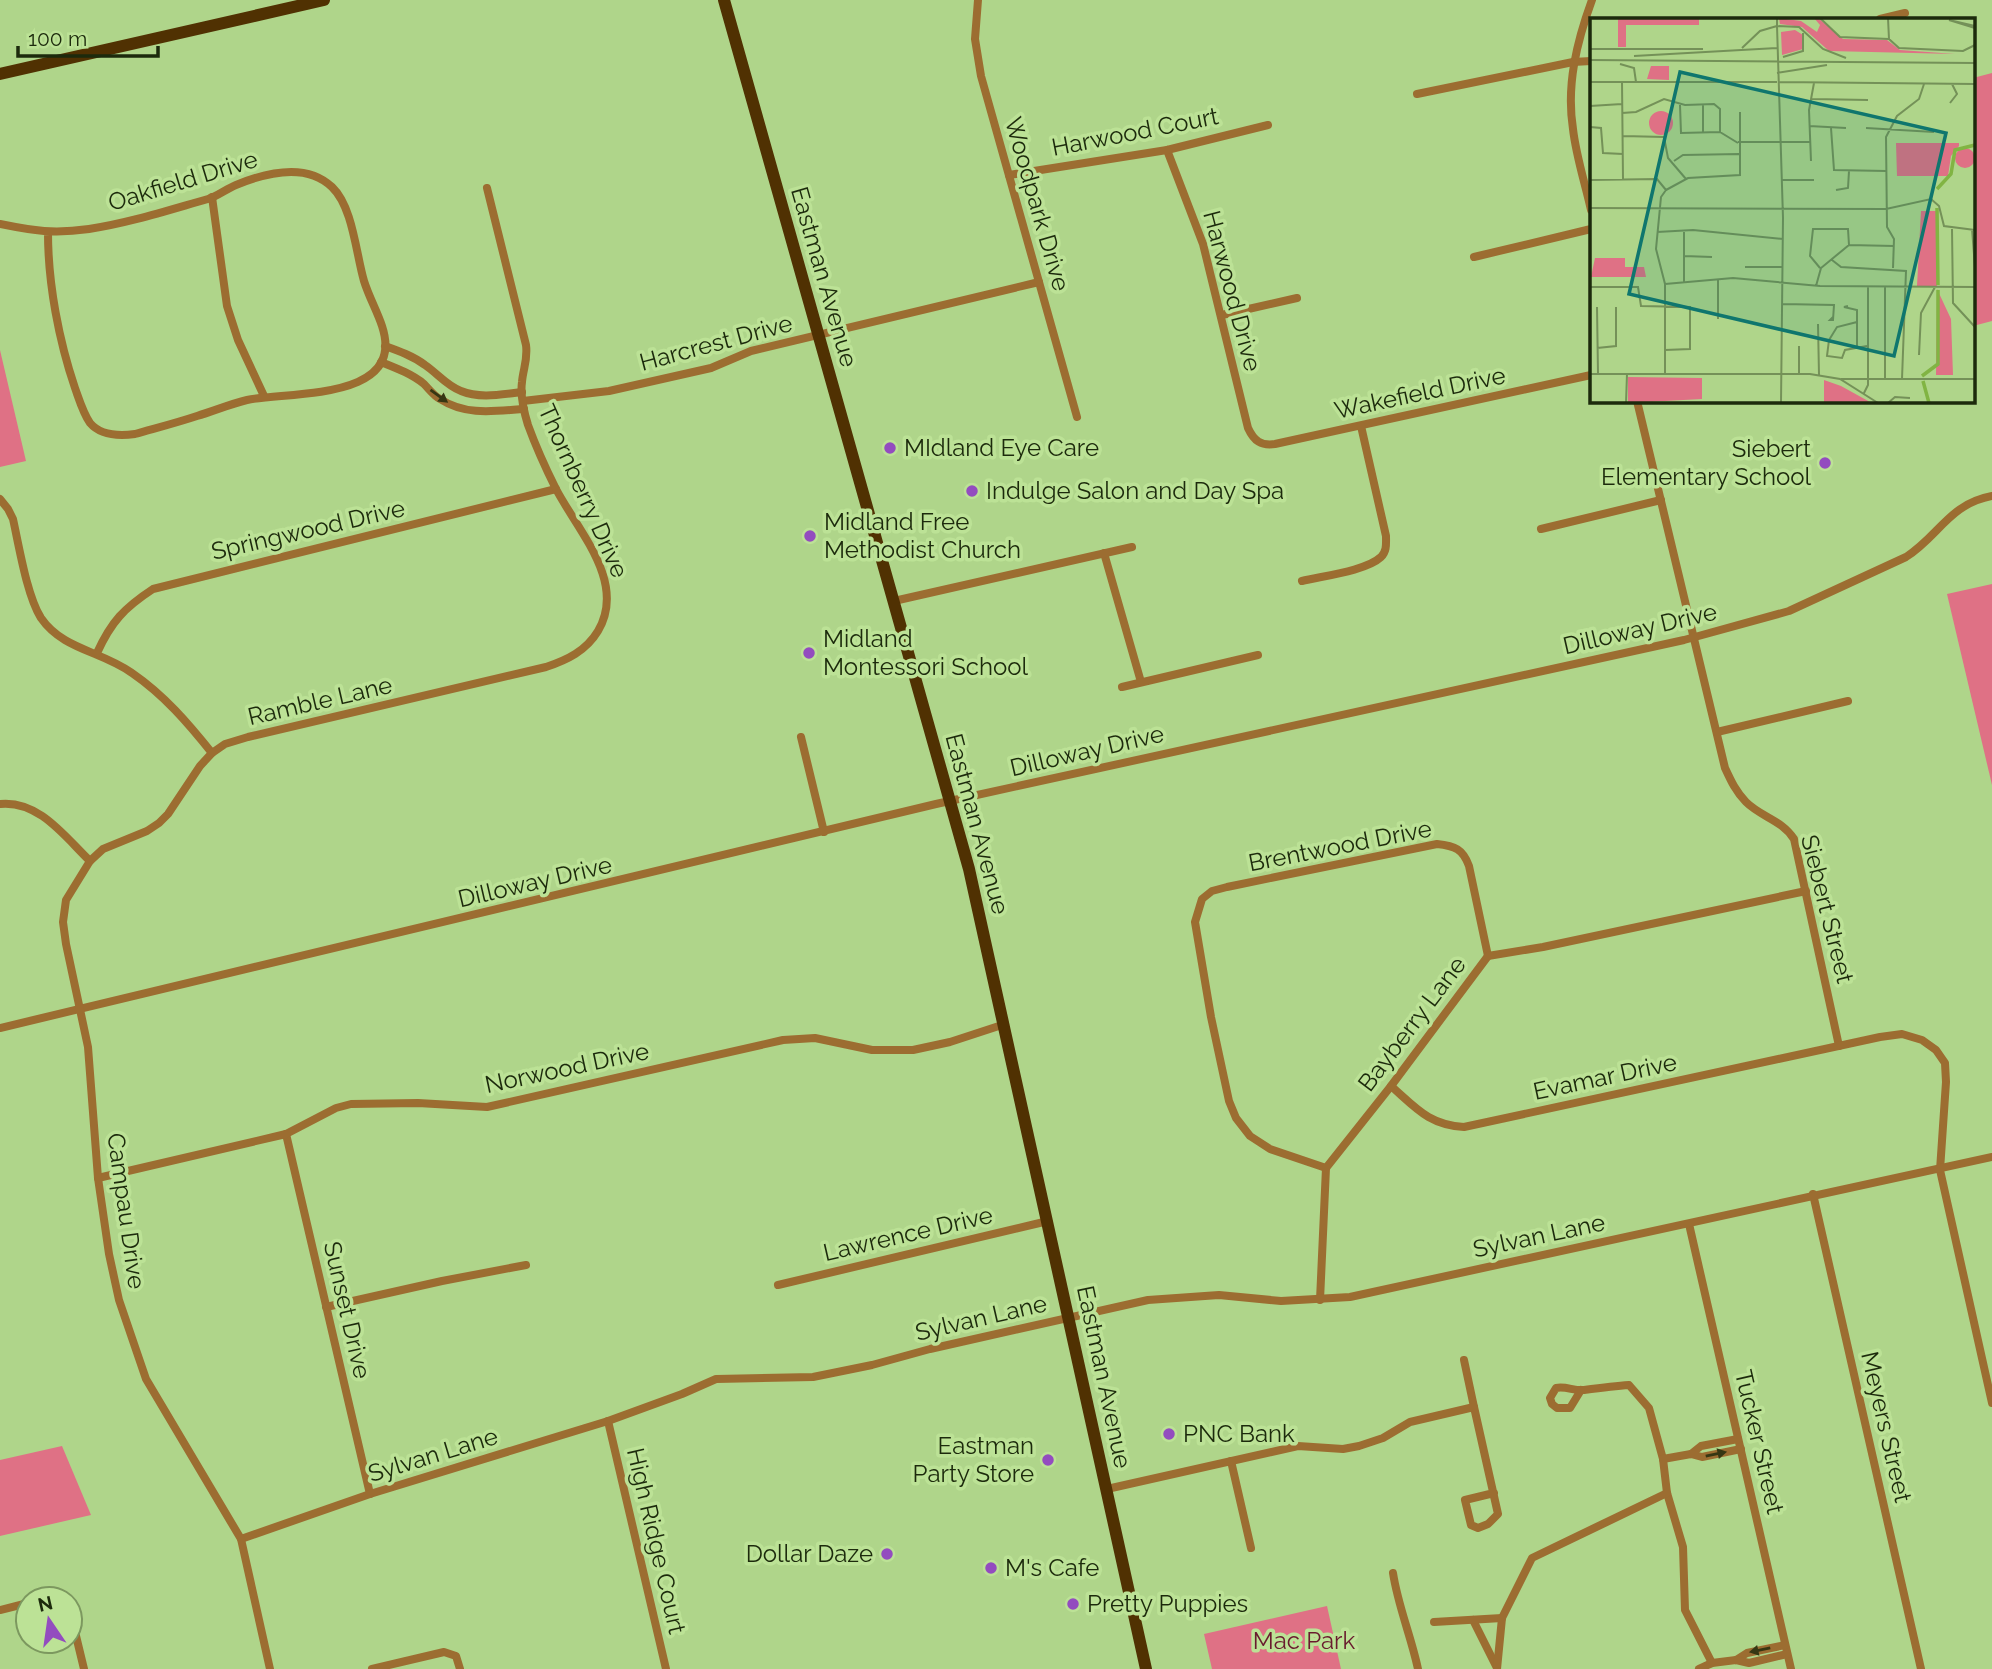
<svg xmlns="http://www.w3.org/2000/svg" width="1992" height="1669" font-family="Raleway,sans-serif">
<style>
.green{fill:#df7185}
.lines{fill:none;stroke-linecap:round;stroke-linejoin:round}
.street{stroke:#9c6d31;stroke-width:8}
.primary{stroke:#503102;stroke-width:12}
.oneway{fill:#363713}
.poi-dot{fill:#934cbf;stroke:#bce296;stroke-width:2.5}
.labels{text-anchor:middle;stroke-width:7;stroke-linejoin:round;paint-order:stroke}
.street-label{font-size:24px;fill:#1c2a0c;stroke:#bce296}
.poi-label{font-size:24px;fill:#1c2a0c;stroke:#bce296;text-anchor:start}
.park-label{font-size:24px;fill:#691b2e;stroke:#bce296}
.inset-river{fill:none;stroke:#81b443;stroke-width:3.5}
.inset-road{fill:none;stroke:#749158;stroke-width:2}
.view{fill:#0f766e;fill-opacity:0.15;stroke:#0f766e;stroke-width:3.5}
.inset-edge{fill:none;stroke:#1c2a0c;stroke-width:3.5}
</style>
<rect width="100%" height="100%" fill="#afd58a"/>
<g class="green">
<path d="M1992,73V321L1973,326V78Z"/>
<path d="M0,350L26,461L0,467Z"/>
<path d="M1992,584V785L1947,594Z"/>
<path d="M62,1446L91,1515L0,1536V1460Z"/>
<path d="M1327,1606L1341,1669H1212L1204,1634Z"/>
</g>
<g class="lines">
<g class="street">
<path d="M978,0L975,39L981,76L1077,417"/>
<path d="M1880,19L1905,13"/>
<path d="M1417,94L1573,62L1591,61"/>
<path d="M1167,150L1203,244L1248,428C1254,441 1261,446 1275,444L1591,375"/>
<path d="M1009,175L1167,150L1268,125"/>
<path d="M212,197L227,306L238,340L264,396"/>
<path d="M1591,210C1585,183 1576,156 1573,129C1566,85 1577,41 1592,0"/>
<path d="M0,224C34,231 54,234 89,229C129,223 169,210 208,199C218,196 226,189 236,185C265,173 306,162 332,187C353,207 356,254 364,281C369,297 377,311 382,326C407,402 288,391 247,400C230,404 214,411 197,416C176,423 156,428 135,434C120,436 101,436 90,423C83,413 79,399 75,388C59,341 48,284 48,233"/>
<path d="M1474,257L1591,229"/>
<path d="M1222,315L1297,298"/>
<path d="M385,346C399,351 413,356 425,365C437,373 447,386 461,391C480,399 503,394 522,392"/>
<path d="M381,362C396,368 412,374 424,384C429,389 434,396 440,399C466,416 495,411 524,409"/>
<path d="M523,401L609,391L711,368L751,351L1039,282"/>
<path d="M1637,401L1725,768C1731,781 1736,792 1746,802C1761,817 1782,820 1794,839L1839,1046"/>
<path d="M0,499L8,509L13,519C19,546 27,596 41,618C63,650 102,651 132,673C164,695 188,723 212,753"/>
<path d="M1541,529L1661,500"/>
<path d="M1104,553L1141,682"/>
<path d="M1302,581C1322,576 1366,571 1381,557C1387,551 1386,544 1386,536L1361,426"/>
<path d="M894,601L1132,547"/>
<path d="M97,653C111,622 124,608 153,589L556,489"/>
<path d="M1122,687L1258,655"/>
<path d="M1717,732L1848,701"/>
<path d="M801,737L824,832"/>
<path d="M0,804C39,800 65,837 90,861"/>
<path d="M0,1028L936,804L1684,640L1789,611L1906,557C1939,536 1949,504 1992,496"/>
<path d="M1391,1086C1416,1108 1429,1125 1464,1127L1880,1037L1902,1034L1922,1040L1936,1050L1945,1063L1946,1082L1940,1170L1992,1403"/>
<path d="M286,1134L370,1494"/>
<path d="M1326,1168L1270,1149L1250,1136L1236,1118L1229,1101L1211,1017L1195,922L1202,899L1212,891L1227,887L1437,844C1455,846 1463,849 1469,866L1488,956"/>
<path d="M98,1178L286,1134L336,1108L351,1104L418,1103L487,1107L783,1040L815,1038L872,1050H913L950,1042L1005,1024"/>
<path d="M1813,1194L1921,1669"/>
<path d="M1689,1224L1791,1669"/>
<path d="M778,1285L1048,1221"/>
<path d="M1320,1300L1326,1168L1391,1086L1488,956L1543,947L1806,891"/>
<path d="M326,1307L442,1281L526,1265"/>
<path d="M1464,1360L1474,1407"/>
<path d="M1581,1390L1570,1408H1557L1552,1404L1550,1398L1556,1388C1566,1386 1574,1391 1584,1390C1599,1388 1614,1386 1629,1385L1649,1408L1663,1459L1667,1493L1683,1547L1685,1610L1712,1663"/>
<path d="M608,1421L666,1669"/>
<path d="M1691,1454L1701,1446L1738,1439"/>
<path d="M1663,1459L1691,1454L1702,1457L1741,1449"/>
<path d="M1231,1461L1251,1548"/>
<path d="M1107,1489L1298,1446L1343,1449L1359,1446L1383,1438L1410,1422L1474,1407L1498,1514L1488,1524L1478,1528L1471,1525L1465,1500L1494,1493"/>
<path d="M241,1539L370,1494L608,1421L682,1394L716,1379L813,1377L872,1365L930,1349L1148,1300L1219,1295L1281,1301L1350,1297L1992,1157"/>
<path d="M1393,1573C1398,1606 1411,1636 1418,1669"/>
<path d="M49,1599H54"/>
<path d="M0,1610L28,1603"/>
<path d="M70,1611L84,1669"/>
<path d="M1473,1620L1496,1666"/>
<path d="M1434,1622L1502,1618"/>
<path d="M1736,1660L1747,1653L1785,1645"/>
<path d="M270,1669L241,1539L146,1379L119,1300L109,1254L98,1178L88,1047L66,944L63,922L66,900L90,861L103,849L147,831L159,823L168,814L200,766L212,753L225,744L248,737L546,667C567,660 586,651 598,631C627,582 578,531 556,489C546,469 536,447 528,425C524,412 520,396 522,382C523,369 528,360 526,345L487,188"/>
<path d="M372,1669L444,1652L456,1656L460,1669"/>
<path d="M1497,1669L1502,1618L1532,1558L1667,1493"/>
<path d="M1699,1669L1712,1663L1736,1660L1749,1663L1787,1654"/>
</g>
<g class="primary">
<path d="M724,0L969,869L1146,1669"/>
<path d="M0,74L324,0"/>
</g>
</g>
<defs><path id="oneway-solid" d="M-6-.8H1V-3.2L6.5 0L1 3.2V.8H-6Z" transform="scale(1.75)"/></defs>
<g class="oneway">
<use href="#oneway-solid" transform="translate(439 396) rotate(36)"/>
<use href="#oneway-solid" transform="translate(1716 1454) rotate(-12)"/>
<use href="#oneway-solid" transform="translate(1760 1650) rotate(168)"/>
</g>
<g class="poi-dot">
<circle cx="890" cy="448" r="7"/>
<circle cx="1825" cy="463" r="7"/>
<circle cx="972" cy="491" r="7"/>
<circle cx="810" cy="536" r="7"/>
<circle cx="809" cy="653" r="7"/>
<circle cx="1169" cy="1434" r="7"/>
<circle cx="1048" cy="1460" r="7"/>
<circle cx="887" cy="1554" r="7"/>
<circle cx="991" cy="1568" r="7"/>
<circle cx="1073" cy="1604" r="7"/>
</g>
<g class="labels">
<g class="street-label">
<text transform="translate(1135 132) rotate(-11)" y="8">Harwood Court</text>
<text transform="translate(183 181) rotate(-17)" y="8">Oakfield Drive</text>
<text transform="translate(1037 204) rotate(74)" y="8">Woodpark Drive</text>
<text transform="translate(824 277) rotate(74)" y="8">Eastman Avenue</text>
<text transform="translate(1232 291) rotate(75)" y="8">Harwood Drive</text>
<text transform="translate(716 343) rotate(-15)" y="8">Harcrest Drive</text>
<text transform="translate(1420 393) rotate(-12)" y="8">Wakefield Drive</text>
<text transform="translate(583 491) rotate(66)" y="8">Thornberry Drive</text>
<text transform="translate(308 530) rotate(-13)" y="8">Springwood Drive</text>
<text transform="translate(1640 629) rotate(-13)" y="8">Dilloway Drive</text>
<text transform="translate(320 701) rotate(-13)" y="8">Ramble Lane</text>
<text transform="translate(1087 751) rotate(-13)" y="8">Dilloway Drive</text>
<text transform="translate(977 824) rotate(75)" y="8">Eastman Avenue</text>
<text transform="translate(1340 846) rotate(-11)" y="8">Brentwood Drive</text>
<text transform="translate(535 882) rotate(-13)" y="8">Dilloway Drive</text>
<text transform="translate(1827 909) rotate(76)" y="8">Siebert Street</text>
<text transform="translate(1412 1024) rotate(-53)" y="8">Bayberry Lane</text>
<text transform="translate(567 1068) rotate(-12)" y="8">Norwood Drive</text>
<text transform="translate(1605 1077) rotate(-12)" y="8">Evamar Drive</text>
<text transform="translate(126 1211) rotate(82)" y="8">Campau Drive</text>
<text transform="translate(908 1234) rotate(-13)" y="8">Lawrence Drive</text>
<text transform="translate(1539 1236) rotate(-12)" y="8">Sylvan Lane</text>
<text transform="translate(347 1310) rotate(77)" y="8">Sunset Drive</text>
<text transform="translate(981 1318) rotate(-13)" y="8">Sylvan Lane</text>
<text transform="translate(1104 1377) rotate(78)" y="8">Eastman Avenue</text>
<text transform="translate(1886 1427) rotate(77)" y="8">Meyers Street</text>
<text transform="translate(1759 1442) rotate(77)" y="8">Tucker Street</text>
<text transform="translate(433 1455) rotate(-17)" y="8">Sylvan Lane</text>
<text transform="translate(656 1541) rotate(77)" y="8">High Ridge Court</text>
</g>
<g class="poi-label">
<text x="904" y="456">MIdland Eye Care</text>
<text x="1811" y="457" text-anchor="end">Siebert<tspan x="1811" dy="28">Elementary School</tspan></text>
<text x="986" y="499">Indulge Salon and Day Spa</text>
<text x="824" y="530">Midland Free<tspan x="824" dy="28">Methodist Church</tspan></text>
<text x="823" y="647">Midland<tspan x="823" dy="28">Montessori School</tspan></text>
<text x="1183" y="1442">PNC Bank</text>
<text x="1034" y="1454" text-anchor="end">Eastman<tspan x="1034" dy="28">Party Store</tspan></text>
<text x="873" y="1562" text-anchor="end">Dollar Daze</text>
<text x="1005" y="1576">M's Cafe</text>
<text x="1087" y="1612">Pretty Puppies</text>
</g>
<g class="park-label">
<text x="1304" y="1649">Mac Park</text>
</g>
</g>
<g transform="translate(1590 18)">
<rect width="385" height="385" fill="#afd58a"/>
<path d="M28,0H109V7H36V29H28ZM189,0L211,3L227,14L230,7L224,0H228L253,21L297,22L310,32L365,36L239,33L212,9L190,6ZM205,12L213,17V31L192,37L191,14ZM61,48H79V62L57,61ZM59 105a12 12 0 1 1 24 0a12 12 0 1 1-24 0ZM306,125H369V128L361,138L358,158H307ZM365 140a10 10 0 1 1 20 0a10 10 0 1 1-20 0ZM331,193H346L347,268H327ZM5,240H35V249H54L56,259H1ZM347,271L361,301L363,357H346ZM38,359L112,360V381L38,385ZM234,362L251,368L280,384H234Z" fill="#df7185"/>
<path class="inset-river" d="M347,171L361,156L365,132L385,127M347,190L348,267M332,358L348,346V272M333,363L339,385"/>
<path class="inset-road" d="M230,0L250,19L299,21M298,0L299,21L309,30L373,33L385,27M187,8L193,200L191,385M187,8L209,9L233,31L256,40M385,8L359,2L385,10M152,30L170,13L187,8V0M0,31H113M44,38L187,30M193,39L213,33V15M0,42L385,45M30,46L44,50L46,64M187,55L237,47M0,64H46M32,64L33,161M46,64H187M189,64L385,66M222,81L278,82M360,85L367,76L362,66M90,87L91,115L130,114M113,87V115M0,88L32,86M32,95L46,94L74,81L95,87L124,86L130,91V114L148,125M219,108L256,110M0,109L11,110L13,135L33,136M241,110L244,152L296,153M276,110L344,114M33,118L74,119L78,140L96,161M148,124H220M84,143L93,137L149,136M221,143L219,92L224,65M0,162L67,161L76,172M191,162H224M76,172L98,160L150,157V94M246,172L258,170L259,153M0,190L296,191L341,181L349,188L354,208L385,212M362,211L363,285L385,309M382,211L385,249M67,214L103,212L193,221M94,214V264M94,238L122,239M242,242L251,249L316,253L312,361M155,249H192M230,250L220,238L223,211H258L259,227M303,250L304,221L297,209L296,119L307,98L329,81L334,66M128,262V301M75,266L143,260L230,268L385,269M226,268L231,250L259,227L304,228M0,269H48L51,288L100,289V331L75,332M193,286L244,287L243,302H240L243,299M258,288L254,289L267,292V328M7,289L8,356M267,304L247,309L239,322L237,338L252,340L255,332L277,328M228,306L229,357M7,330L26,328V289M329,337L331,295L345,269M209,355V328M0,356H220L250,361L288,385M75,356V266L66,231L71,179L76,172M251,361H385M295,361V269M274,375L278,367V269M36,385L37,356M298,385L305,379L320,380"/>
<path class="view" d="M90,54L356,115L304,338L39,276Z"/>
<rect width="385" height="385" class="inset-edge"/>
</g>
<g transform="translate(49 1620) rotate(347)"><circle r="33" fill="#bce296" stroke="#7c985f" stroke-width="2"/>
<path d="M0-5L12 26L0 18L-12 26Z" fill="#934cbf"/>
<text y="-10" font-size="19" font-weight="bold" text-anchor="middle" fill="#1c2a0c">N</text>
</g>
<path d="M18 46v10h140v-10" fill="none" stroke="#1c2a0c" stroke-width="3.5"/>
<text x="28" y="46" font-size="21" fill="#1c2a0c" stroke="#bce296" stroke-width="5" paint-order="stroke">100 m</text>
</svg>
